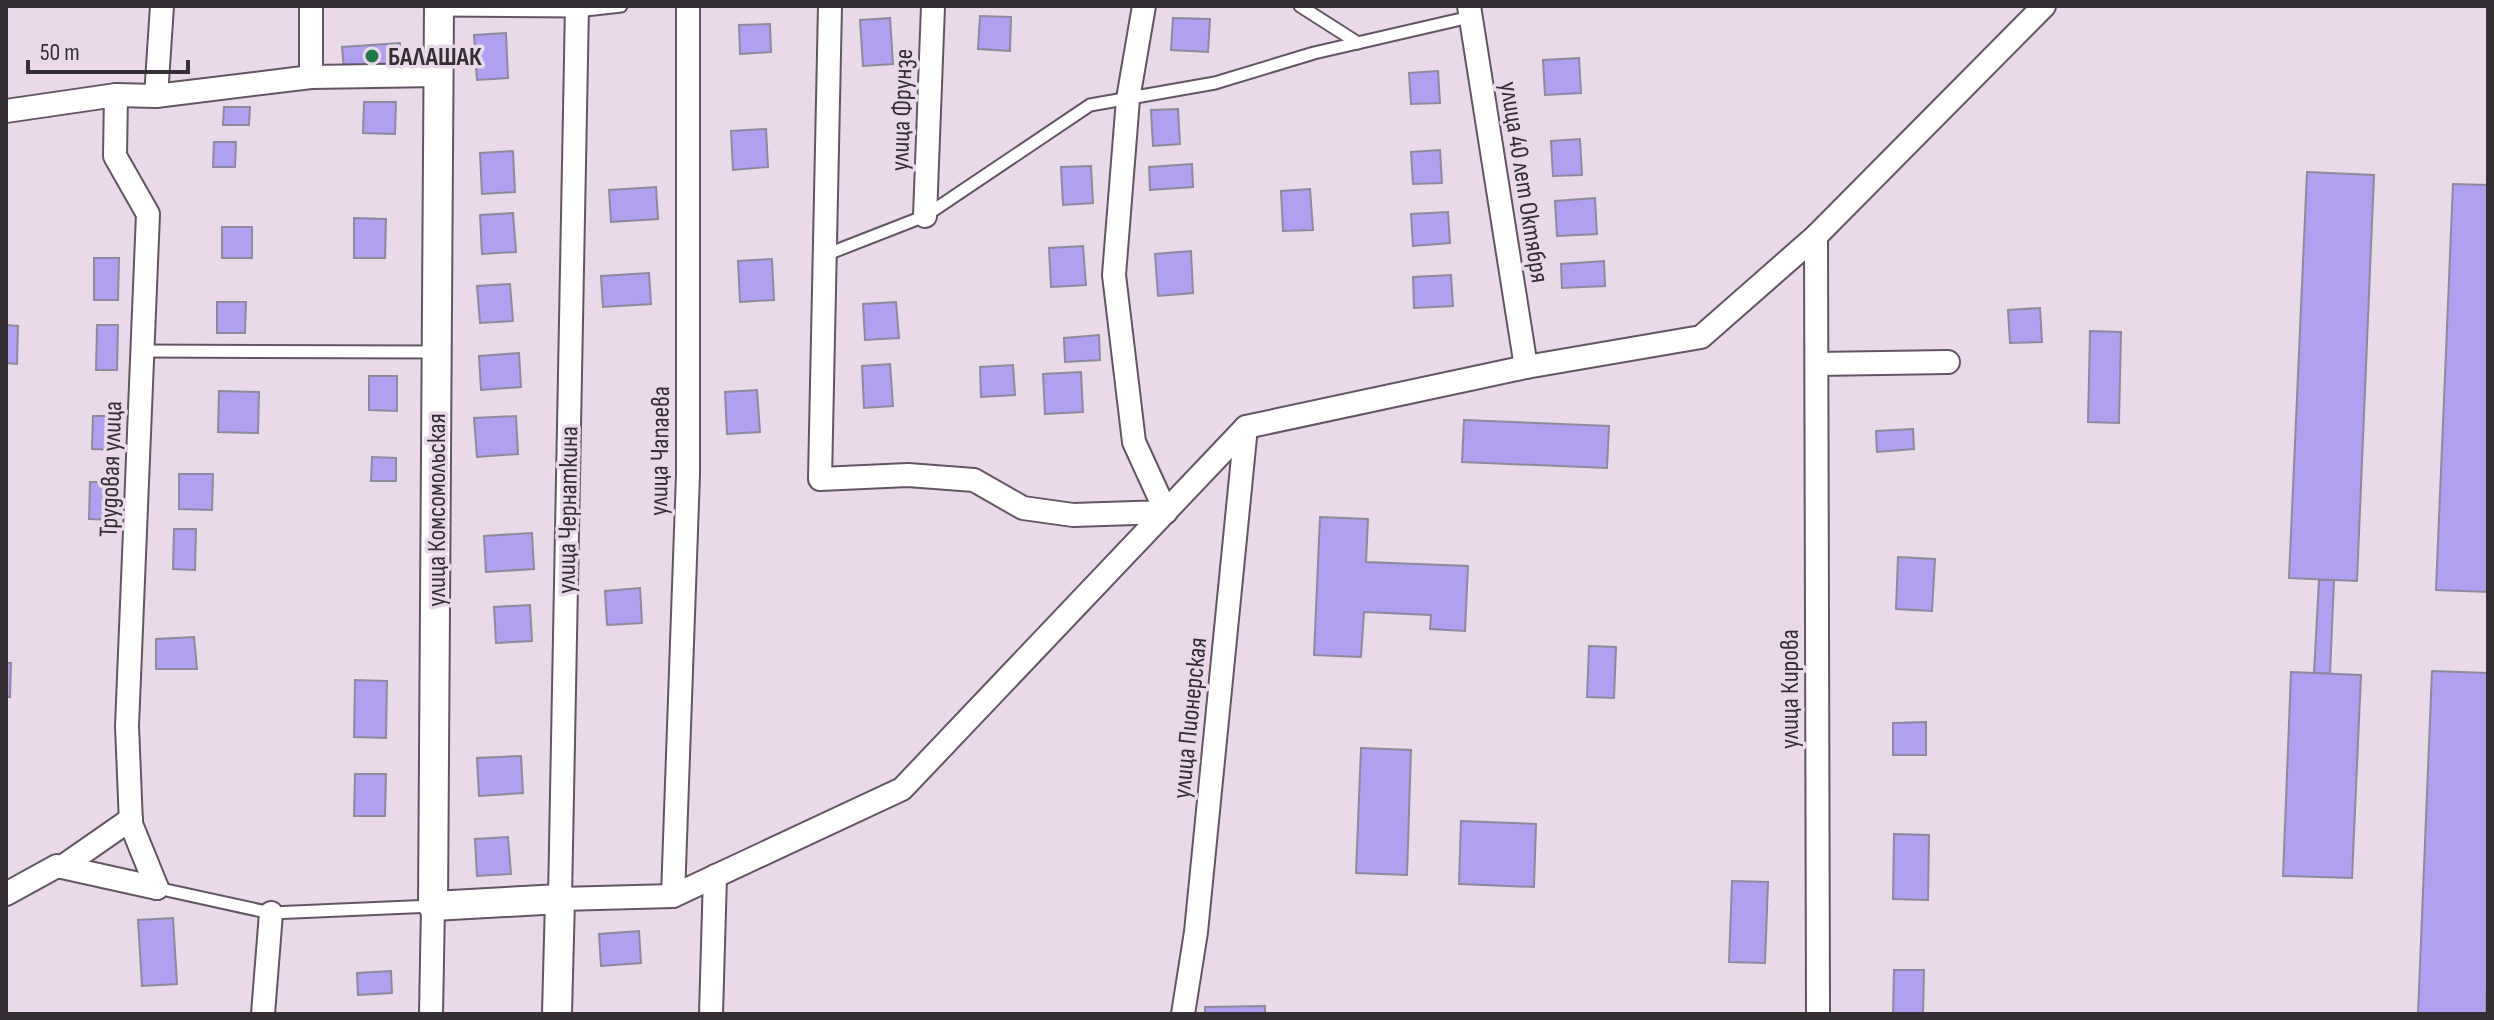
<svg xmlns="http://www.w3.org/2000/svg" width="2494" height="1020" font-family="'Sofia Sans Condensed',sans-serif">
<style>
.building{fill:#b0a0ef;stroke:#8d8a9d;stroke-width:2}
.lines{fill:none;stroke-linecap:round;stroke-linejoin:round}
.service-casing{stroke:#635563;stroke-width:15}
.minor-casing{stroke:#635563;stroke-width:26}
.tertiary-casing{stroke:#635563;stroke-width:32}
.service{stroke:#fff;stroke-width:11}
.minor{stroke:#fff;stroke-width:22}
.tertiary{stroke:#fff;stroke-width:28}
.poi-dot{fill:#20774a;stroke:#ead9e9;stroke-width:3}
.labels{text-anchor:middle;stroke-width:7;stroke-linejoin:round;paint-order:stroke}
.poi-label{font-size:26px;font-weight:bold;fill:#352f35;stroke:#ead9e9;text-anchor:start}
.street-label{font-size:26px;fill:#352f35;stroke:#ead9e9}
</style>
<rect width="100%" height="100%" fill="#ead9e9"/>
<g class="building">
<path d="M980,16L1011,17L1010,51L978,49Z"/>
<path d="M890,18L893,64L863,66L860,20Z"/>
<path d="M1173,18L1210,19L1208,52L1171,50Z"/>
<path d="M770,24L771,52L740,54L739,25Z"/>
<path d="M506,33L508,78L477,80L474,35Z"/>
<path d="M400,43L401,65L344,69L342,47Z"/>
<path d="M1579,58L1581,93L1545,95L1543,60Z"/>
<path d="M1438,71L1440,103L1411,104L1409,73Z"/>
<path d="M364,102H396L395,134L363,133Z"/>
<path d="M224,107H250L249,125H223Z"/>
<path d="M1178,109L1180,144L1153,146L1151,110Z"/>
<path d="M766,129L768,167L733,170L731,131Z"/>
<path d="M1580,139L1582,175L1553,176L1551,141Z"/>
<path d="M214,142H236L235,167H213Z"/>
<path d="M1440,150L1442,183L1413,184L1411,152Z"/>
<path d="M513,151L515,192L482,194L480,153Z"/>
<path d="M1192,164L1193,187L1150,190L1149,167Z"/>
<path d="M1091,166L1093,203L1063,205L1061,167Z"/>
<path d="M2307,172L2374,175L2357,581L2289,578Z"/>
<path d="M2453,184L2488,185V592L2436,590Z"/>
<path d="M656,187L658,219L611,222L609,190Z"/>
<path d="M1310,189L1313,230L1283,231L1281,191Z"/>
<path d="M1595,198L1597,234L1557,236L1555,201Z"/>
<path d="M1448,212L1450,243L1413,246L1411,214Z"/>
<path d="M513,213L516,252L482,254L480,215Z"/>
<path d="M354,218L386,219L385,258H354Z"/>
<rect x="222" y="227" width="30" height="31"/>
<path d="M1083,246L1086,285L1051,287L1049,248Z"/>
<path d="M1191,251L1193,293L1158,296L1155,254Z"/>
<path d="M94,258H119L118,300H94Z"/>
<path d="M772,259L774,300L740,302L738,261Z"/>
<path d="M1604,261L1605,286L1562,288L1561,264Z"/>
<path d="M649,273L651,304L603,307L601,276Z"/>
<path d="M1451,275L1453,306L1414,308L1413,277Z"/>
<path d="M510,284L513,321L480,323L477,286Z"/>
<path d="M217,302H246L245,333H217Z"/>
<path d="M896,302L899,338L865,340L863,304Z"/>
<path d="M2040,308L2042,342L2010,343L2008,310Z"/>
<path d="M6,325L18,326L17,364L6,363Z"/>
<path d="M97,325H118L117,370H96Z"/>
<path d="M2090,331L2121,332L2119,423L2088,422Z"/>
<path d="M1099,335L1100,360L1065,362L1064,338Z"/>
<path d="M519,353L521,387L481,390L479,356Z"/>
<path d="M890,364L893,406L864,408L862,366Z"/>
<path d="M1013,365L1015,395L981,397L980,367Z"/>
<path d="M1081,372L1083,412L1045,414L1043,374Z"/>
<path d="M369,376H397V411L369,410Z"/>
<path d="M757,390L760,432L727,434L725,392Z"/>
<path d="M219,391L259,392L258,433L218,432Z"/>
<path d="M93,416H118L117,450L92,449Z"/>
<path d="M516,416L518,454L477,457L474,418Z"/>
<path d="M1464,420L1609,426L1607,468L1462,462Z"/>
<path d="M1913,429L1914,449L1877,452L1876,431Z"/>
<path d="M372,457L396,458V481H371Z"/>
<path d="M179,474H213L212,510L179,509Z"/>
<path d="M90,482H119V520L89,519Z"/>
<path d="M1320,517L1368,519L1366,562L1468,566L1465,631L1430,629L1431,615L1364,612L1361,657L1314,655Z"/>
<path d="M174,529H196L195,570L173,569Z"/>
<path d="M532,533L534,569L486,572L484,536Z"/>
<path d="M1898,557L1935,559L1932,611L1896,609Z"/>
<path d="M2319,580H2334L2330,674L2314,673Z"/>
<path d="M640,588L642,623L607,625L605,591Z"/>
<path d="M530,605L532,641L496,643L494,607Z"/>
<path d="M194,637L197,669H156V639Z"/>
<path d="M1589,646L1616,647L1614,698L1587,697Z"/>
<path d="M6,663H11L10,697H6Z"/>
<path d="M2432,671L2488,673V956L2486,1014H2418Z"/>
<path d="M2291,672L2361,675L2352,878L2283,876Z"/>
<path d="M355,680L387,681L386,738L354,737Z"/>
<path d="M1926,722V755H1893V723Z"/>
<path d="M1361,748L1411,750L1407,875L1356,873Z"/>
<path d="M521,756L523,793L479,796L477,758Z"/>
<path d="M355,774H386L385,816H354Z"/>
<path d="M1461,821L1536,824L1534,887L1459,884Z"/>
<path d="M1894,834L1929,835L1928,900L1893,899Z"/>
<path d="M508,837L511,874L477,876L475,839Z"/>
<path d="M1732,881L1768,882L1765,963L1729,962Z"/>
<path d="M173,918L177,984L142,986L138,920Z"/>
<path d="M639,931L641,963L601,966L599,934Z"/>
<path d="M1894,970H1924L1923,1014H1893Z"/>
<path d="M391,971L392,993L358,995L357,973Z"/>
<path d="M1265,1006V1014H1205V1007Z"/>
</g>
<g class="lines">
<g class="service-casing">
<g id="service">
<path d="M1300,6L1358,43"/>
<path d="M440,10L577,11L621,6"/>
<path d="M825,255L925,216L1090,105L1215,83L1314,53L1470,17"/>
<path d="M143,351L436,352"/>
<path d="M157,888L271,913L433,906"/>
</g>
</g>
<g class="minor-casing">
<g id="minor">
<path d="M577,6L560,899L673,896L902,789L1246,427L1526,367L1701,337L1816,236L2044,6"/>
<path d="M830,6L820,479L908,475L974,480L1023,508L1073,515L1166,512L1134,442L1114,275L1128,99L1144,6"/>
<path d="M1469,6L1526,367"/>
<path d="M311,77V6"/>
<path d="M116,95L115,156L148,214L127,726L131,824L157,888"/>
<path d="M156,96L162,6"/>
<path d="M6,111L116,95L156,96L311,77L438,75"/>
<path d="M925,216L933,6"/>
<path d="M1816,236L1818,1014"/>
<path d="M1817,364L1948,362"/>
<path d="M62,867L157,888"/>
<path d="M6,894L57,866L62,867L131,819"/>
<path d="M673,896L688,474V6"/>
<path d="M263,1014L271,913"/>
<path d="M431,1014L433,906"/>
<path d="M711,1014L715,876"/>
<path d="M1183,1014L1196,932L1246,427"/>
</g>
</g>
<g class="tertiary-casing">
<path id="tertiary" d="M439,6L433,906L560,899L557,1014"/>
</g>
<use href="#service" class="service"/>
<use href="#minor" class="minor"/>
<use href="#tertiary" class="tertiary"/>
</g>
<circle class="poi-dot" cx="372" cy="56" r="8"/>
<g class="labels">
<g class="poi-label">
<text x="388" y="65">БАЛАШАК</text>
</g>
<g class="street-label">
<text transform="translate(901 110) rotate(-88)" y="9">улица Фрунзе</text>
<text transform="translate(1525 182) rotate(81)" y="9">улица 40 лет Октября</text>
<text transform="translate(659 451) rotate(-89)" y="9">улица Чапаева</text>
<text transform="translate(110 469) rotate(-88)" y="9">Трудовая улица</text>
<text transform="translate(436 510) rotate(-90)" y="9">улица Комсомольская</text>
<text transform="translate(567 510) rotate(-89)" y="9">улица Чернаткина</text>
<text transform="translate(1789 689) rotate(-90)" y="9">улица Кирова</text>
<text transform="translate(1189 718) rotate(-84)" y="9">улица Пионерская</text>
</g>
</g>
<rect width="2494" height="1020" fill="none" stroke="#352f35" stroke-width="16"/>
<path d="M28 60v12h160v-12" fill="none" stroke="#352f35" stroke-width="4"/>
<text x="40" y="60" font-size="24" fill="#352f35" stroke="#ead9e9" stroke-width="6" paint-order="stroke">50 m</text>
</svg>
